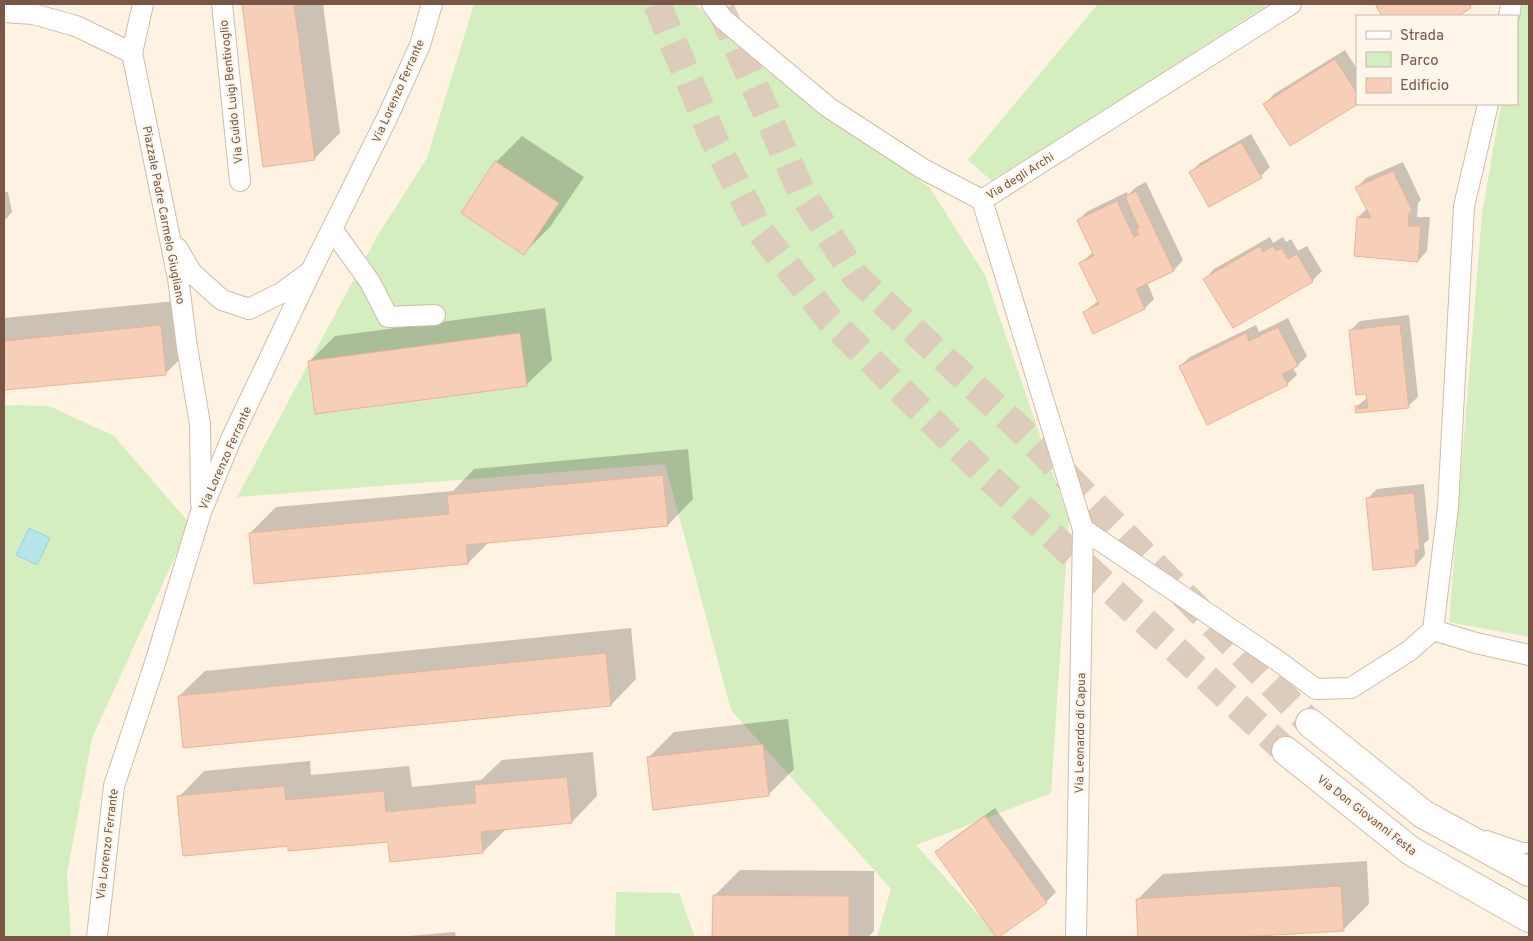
<svg xmlns="http://www.w3.org/2000/svg" width="1533" height="941" font-family="Overpass,sans-serif">
<style>
.green{fill:#d4eebf}
.water{fill:#b5e5ea;stroke:#9ad5dd}
.shadow{fill:#0003}
.building{fill:#f7ceb7;stroke:#ebb396}
.lines{fill:none;stroke-linecap:round;stroke-linejoin:round}
.secondary-tunnel{stroke:#ddcbbb;stroke-width:28;stroke-dasharray:28 14;stroke-linecap:butt}
.lane-casing{stroke:#d3bbaa;stroke-width:12}
.street-casing{stroke:#d3bbaa;stroke-width:22}
.secondary-casing{stroke:#dabca9;stroke-width:30}
.lane{stroke:#fff;stroke-width:10}
.street{stroke:#fff;stroke-width:20}
.secondary{stroke:#fff;stroke-width:28}
.labels{text-anchor:middle;stroke-width:4;stroke-linejoin:round;paint-order:stroke}
.street-label{font-size:12px;fill:#795646;stroke:#fff6eb}
</style>
<rect width="100%" height="100%" fill="#fef2e2"/>
<g class="green">
<path d="M474,4H695L766,70L930,188L985,275L1069,520L1051,793L916,845L998,937H877L891,889L731,710L665,464L237,497L376,238L427,158Z"/>
<path d="M1098,4H1269L993,182L968,160Z"/>
<path d="M1518,4H1529V637L1449,622L1482,214L1501,104H1517Z"/>
<path d="M4,405L49,406L114,436L190,524L92,738L67,874L71,937H4Z"/>
<path d="M616,892L679,893L695,937H615Z"/>
</g>
<path class="water" d="M29,528L50,538L37,565L16,555Z"/>
<g class="shadow">
<path d="M243,4H323L340,133L314,159L264,165Z"/>
<path d="M1379,4H1474L1456,16H1384L1377,6Z"/>
<path d="M1345,50L1357,69V103L1265,104L1274,94Z"/>
<path d="M1251,134L1270,167L1261,176L1191,172L1200,163Z"/>
<path d="M522,136L584,177L550,227L524,253L496,162Z"/>
<path d="M1403,162L1421,200L1418,203L1417,217H1430L1427,251L1418,261L1358,217L1368,208L1357,187L1366,178Z"/>
<path d="M1146,182L1183,260L1174,270L1147,282L1154,299L1145,308L1094,332L1084,312L1098,301L1081,263L1093,252L1078,220L1088,211L1127,192L1128,195L1136,187Z"/>
<path d="M4,192H8L12,212L4,221Z"/>
<path d="M1270,237L1273,243L1283,237L1286,242L1291,239L1298,251L1307,246L1322,271L1312,281L1205,279L1214,269Z"/>
<path d="M186,300L191,348L165,374L4,389V318Z"/>
<path d="M545,308L552,360L526,385L309,362L335,336Z"/>
<path d="M1409,315L1418,397L1408,406L1357,412L1356,407L1368,397L1351,330L1360,321Z"/>
<path d="M1288,318L1307,356L1298,365L1293,368L1297,375L1287,384L1180,366L1190,357L1256,325L1259,332Z"/>
<path d="M688,449L693,499L668,525L489,542L468,563L250,533L276,507L453,491L474,469Z"/>
<path d="M1424,484L1429,539L1424,544L1425,555L1416,565L1367,499L1377,489Z"/>
<path d="M631,628L636,679L611,705L179,696L205,671Z"/>
<path d="M788,719L794,769L768,795L648,758L674,732Z"/>
<path d="M593,752L597,796L572,822L507,828L483,852L390,840L289,845L179,797L204,771L310,761L311,775L409,766L412,787L481,780L502,760Z"/>
<path d="M995,808L1056,892L1046,902L997,937L936,852L946,843Z"/>
<path d="M1367,861L1369,904L1344,929L1219,937H1139L1137,900L1163,874Z"/>
<path d="M740,870L874,871V931L868,937H714V896Z"/>
<path d="M455,932L456,937H396Z"/>
</g>
<g class="building">
<path d="M242,4H294L315,160L263,167Z"/>
<path d="M1379,4H1469L1471,8L1458,16H1382L1376,6Z"/>
<path d="M1335,59L1357,93V104H1358L1290,146L1263,104Z"/>
<path d="M1241,142L1262,178L1209,207L1189,172Z"/>
<path d="M495,161L559,203L524,255L461,213Z"/>
<path d="M1393,171L1412,210L1409,213L1408,226H1421L1418,262L1354,256L1357,217L1371,218L1355,187Z"/>
<path d="M1136,191L1174,271L1136,289L1145,309L1093,334L1083,312L1099,304L1079,263L1094,256L1077,220L1117,201L1134,237L1139,235L1136,229L1139,228L1125,197Z"/>
<path d="M1260,246L1263,252L1273,246L1276,251L1282,248L1288,259L1297,254L1313,282L1233,328L1203,279Z"/>
<path d="M1400,324L1409,408L1356,413L1355,406H1358V409L1368,408L1366,394L1356,395L1349,330Z"/>
<path d="M161,325L166,375L4,390V341Z"/>
<path d="M1278,327L1298,366L1282,374L1288,385L1207,425L1179,366L1246,333L1249,341Z"/>
<path d="M520,333L527,386L315,414L308,361Z"/>
<path d="M663,475L668,526L466,545L468,564L254,584L249,533L449,514L447,495Z"/>
<path d="M1414,493L1420,550H1415L1416,566L1373,570L1366,498Z"/>
<path d="M606,653L611,706L183,748L178,696Z"/>
<path d="M763,744L769,796L653,810L647,757Z"/>
<path d="M567,777L572,823L481,832L483,853L390,862L388,842L288,851V846L183,856L177,796L284,786L286,800L384,791L386,812L476,803L474,785Z"/>
<path d="M985,816L1047,903L999,937H996L935,852Z"/>
<path d="M1341,886L1344,931L1239,937H1138L1136,899Z"/>
<path d="M713,895L849,896V937H712Z"/>
</g>
<g class="lines">
<g class="secondary-tunnel">
<path d="M657,4L715,142L760,231L828,318L984,473L1286,751"/>
<path d="M721,10L801,191L856,277L1019,428L1310,723"/>
</g>
<g class="lane-casing">
<path id="lane" d="M1487,836L1522,848H1529"/>
</g>
<g class="street-casing">
<g id="street">
<path d="M222,4L240,181"/>
<path d="M712,4L723,19L828,107L923,169L982,200"/>
<path d="M4,12L33,14L76,26L132,53L178,278L187,347L200,424L201,503"/>
<path d="M1509,16L1511,4"/>
<path d="M132,53L143,4"/>
<path d="M982,200L1083,529L1278,661L1316,689L1351,688L1409,651L1433,630L1448,507L1464,206L1488,104"/>
<path d="M982,200L1291,4"/>
<path d="M332,229L370,282L388,317L435,315"/>
<path d="M177,248L192,273L222,300L249,309L281,293L311,271"/>
<path d="M1433,630L1476,643L1529,655"/>
<path d="M97,937L114,786L155,663L201,512L232,437L311,271L387,118L420,45L432,4"/>
<path d="M1076,937L1083,529"/>
</g>
</g>
<g class="secondary-casing">
<g id="secondary">
<path d="M1310,723L1423,814L1529,872"/>
<path d="M1286,751L1411,851L1529,918"/>
</g>
</g>
<use href="#lane" class="lane"/>
<use href="#street" class="street"/>
<use href="#secondary" class="secondary"/>
</g>
<g class="labels">
<g class="street-label">
<text transform="translate(398 91) rotate(-66)" y="4">Via Lorenzo Ferrante</text>
<text transform="translate(231 92) rotate(-96)" y="4">Via Guido Luigi Bentivoglio</text>
<text transform="translate(1020 176) rotate(-32)" y="4">Via degli Archi</text>
<text transform="translate(164 215) rotate(79)" y="4">Piazzale Padre Carmelo Giugliano</text>
<text transform="translate(225 458) rotate(-66)" y="4">Via Lorenzo Ferrante</text>
<text transform="translate(1080 733) rotate(-89)" y="4">Via Leonardo di Capua</text>
<text transform="translate(1367 815) rotate(38)" y="4">Via Don Giovanni Festa</text>
<text transform="translate(107 844) rotate(-83)" y="4">Via Lorenzo Ferrante</text>
</g>
</g>
<rect width="1533" height="941" fill="none" stroke="#795646" stroke-width="10"/>
<rect x="1356" y="15" width="162" height="90" fill="#fff6eb" stroke="#c9b6a9"/>
<rect x="1366" y="31" width="25" height="8" fill="#ffffff" stroke="#c9b6a9"/>
<text x="1400" y="40" font-size="15" fill="#795646">Strada</text>
<rect x="1366" y="52" width="25" height="15" fill="#d4eebf" stroke="#c9b6a9"/>
<text x="1400" y="65" font-size="15" fill="#795646">Parco</text>
<rect x="1366" y="78" width="25" height="15" fill="#f7ceb7" stroke="#c9b6a9"/>
<text x="1400" y="90" font-size="15" fill="#795646">Edificio</text>
</svg>
